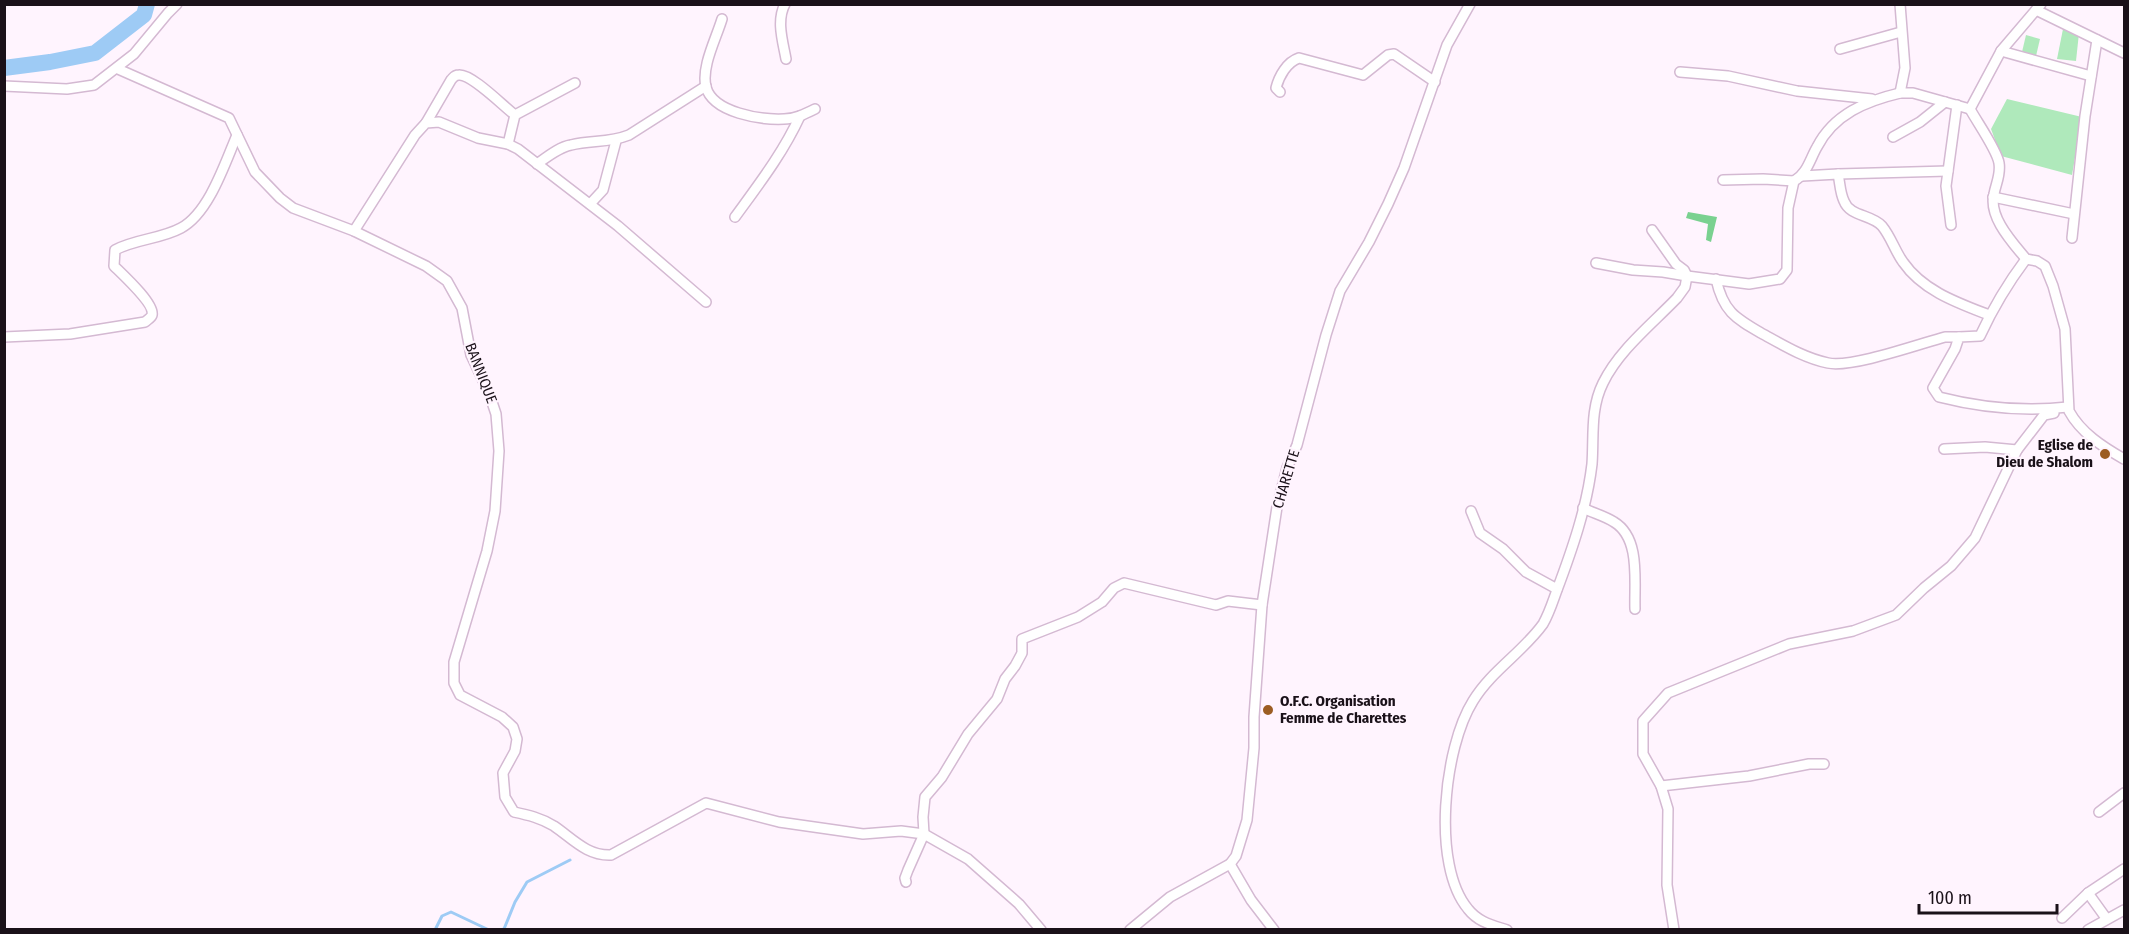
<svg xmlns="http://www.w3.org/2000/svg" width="2129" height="934" font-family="'Fira Sans Condensed',sans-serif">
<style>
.green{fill:#afe9bb}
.forest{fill:#7ad190}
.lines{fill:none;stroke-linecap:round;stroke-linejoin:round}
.stream{stroke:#9ecbf5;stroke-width:3}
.river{stroke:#9ecbf5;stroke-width:16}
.street-casing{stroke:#d4b9d2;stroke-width:12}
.street{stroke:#fff;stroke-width:9}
.poi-dot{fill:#9c5d23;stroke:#fff4fe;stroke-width:2}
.labels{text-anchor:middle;stroke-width:4.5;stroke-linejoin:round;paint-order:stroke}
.street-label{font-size:15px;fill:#1a1119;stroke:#fff4fe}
.poi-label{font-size:15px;font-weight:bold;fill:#1a1119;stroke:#fff4fe;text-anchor:end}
</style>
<rect width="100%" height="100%" fill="#fff4fe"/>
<g class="green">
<path d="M2063,29L2079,33L2076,61L2057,59Z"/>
<path d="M2026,35L2040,39L2036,56L2022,52Z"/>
<path d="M2007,99L2082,117L2072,175L2001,156L1991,129Z"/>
</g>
<path class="forest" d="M1688,212L1717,217L1711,242L1706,240L1708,224L1686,218Z"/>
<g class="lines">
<g class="stream">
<path d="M435,930L442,916L451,912L489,930"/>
<path d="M501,930L504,929L515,902L527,882L570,860"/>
</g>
<path class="river" d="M4,68L50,62L95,53L144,15L147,4"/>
<g class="street-casing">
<g id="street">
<path d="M785,4C776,21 783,42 786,59"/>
<path d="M1900,4L1905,68L1900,93H1913L1970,109"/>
<path d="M2036,10L2124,53"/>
<path d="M722,19C716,39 701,67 706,87C713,113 761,120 784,119C795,119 805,114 815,109"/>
<path d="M1840,49L1901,32"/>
<path d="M2001,51L2091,76"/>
<path d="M118,69L229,118L255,172L280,198L293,208L354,231L426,266L447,281L462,308L471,355L489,393L496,414L499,451L495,511L487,551L454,662V683L460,695L502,717L513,727L517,739L515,751L503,773L505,797L514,812C528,815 541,818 554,826C573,839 587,856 611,855L706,803L779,822L863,834L901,831L924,834L968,859L1019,904L1041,930"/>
<path d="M1680,72L1728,76L1797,91L1872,99"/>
<path d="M4,86L67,89L94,85L134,54L168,13L177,4"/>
<path d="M1280,92L1276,88C1279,76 1287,62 1299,58L1363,75L1388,55L1394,54L1435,82"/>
<path d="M1970,109C1977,122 1997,150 1999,163C2001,175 1996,183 1994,194C1988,217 2013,243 2026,259L2037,261L2045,266L2053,286L2065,329L2069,411C2081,433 2103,447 2124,459"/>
<path d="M1970,109L2001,51L2041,4"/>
<path d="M426,123L451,80C454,77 454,75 459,75C472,74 503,106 515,115"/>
<path d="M1893,137L1920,122L1945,102"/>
<path d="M508,144L515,115L575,83"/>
<path d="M537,164C547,157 559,147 571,145C592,140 609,143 629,135L706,86"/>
<path d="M1838,174L1948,171"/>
<path d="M1802,176L1838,174C1840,183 1840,193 1844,201C1850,217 1871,214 1882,226C1891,237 1895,251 1903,262C1923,291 1958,303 1989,315"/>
<path d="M1723,180L1763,179L1794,181"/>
<path d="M1993,197L2074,214"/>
<path d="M590,204L603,190L616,141"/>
<path d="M735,217C759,184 783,153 800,116"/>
<path d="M1951,225L1946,186L1957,105"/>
<path d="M1652,230L1676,264L1684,270L1687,276"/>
<path d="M354,231L415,135L426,123L439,122L478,138L508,144L518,149L618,226L706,302"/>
<path d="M2072,238L2085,116L2097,40"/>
<path d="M2026,259C2008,283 1993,308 1980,336L1959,337L1955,349L1933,388L1939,397C1982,408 2024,412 2068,407"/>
<path d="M1596,263L1633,270L1663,272L1687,276"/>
<path d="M1716,279C1723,311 1735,318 1761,333C1783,345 1804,358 1828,363C1852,368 1919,344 1945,337H1959"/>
<path d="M4,337L70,334L145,322C147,320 151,318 152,315C155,304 122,274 114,266L115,250C135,239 161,239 181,228C209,213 225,163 237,135"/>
<path d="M1944,449L1985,447L2017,450L2044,415L2054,413"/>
<path d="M1583,508C1593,513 1605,516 1614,522C1641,538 1634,582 1635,609"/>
<path d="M1471,511L1480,533L1503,549L1526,572L1557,589"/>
<path d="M1661,786L1749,776L1809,764H1824"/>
<path d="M2099,812L2124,793"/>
<path d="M1230,864L1251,900L1274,930"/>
<path d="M906,882L905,878L908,870L924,834L923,817L925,797L942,777L968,734L997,699L1005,679L1015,666L1022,653V639L1078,617L1102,602L1114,588L1124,583L1216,605L1228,601L1262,605"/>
<path d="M2088,893L2106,918"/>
<path d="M2062,918L2088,893L2124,869"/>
<path d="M1130,930L1170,897L1230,864L1236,856L1247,820L1254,748V717L1262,605L1277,507L1287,468L1297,445L1326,335L1340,291L1369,242L1388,204L1404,168L1447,45L1470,4"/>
<path d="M1507,930C1492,925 1478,922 1468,909C1431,865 1444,747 1473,701C1491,671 1523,652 1543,624C1549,614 1553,601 1557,590C1572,550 1587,507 1592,464C1594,437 1590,409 1603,383C1619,350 1652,324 1677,298L1685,287L1687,276L1749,284L1780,279L1787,270L1788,208L1794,181C1807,174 1810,159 1817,147C1834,114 1866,101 1900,93"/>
<path d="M1674,930L1667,885L1668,809L1661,786L1643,754V721L1668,693L1789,644L1853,631L1896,615L1924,588L1951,566L1975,538L2017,450"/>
<path d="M2088,930L2124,910"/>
</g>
</g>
<use href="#street" class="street"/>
</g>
<g class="poi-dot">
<circle cx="2105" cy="454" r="6"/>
<circle cx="1268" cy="710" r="6"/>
</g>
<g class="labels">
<g class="street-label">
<text transform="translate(481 373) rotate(69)" y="5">BANNIQUE</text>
<text transform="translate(1286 479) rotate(-73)" y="5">CHARETTE</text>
</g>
<g class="poi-label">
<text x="2093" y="450">Eglise de<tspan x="2093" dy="17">Dieu de Shalom</tspan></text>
<text x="1280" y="706" text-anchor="start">O.F.C. Organisation<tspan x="1280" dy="17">Femme de Charettes</tspan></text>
</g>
</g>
<rect width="2129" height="934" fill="none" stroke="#1a1119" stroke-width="12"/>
<path d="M1919 904v9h138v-9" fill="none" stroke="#1a1119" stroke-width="3"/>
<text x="1928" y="904" font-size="18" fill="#1a1119" stroke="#fff4fe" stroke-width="4.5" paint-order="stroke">100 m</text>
</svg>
